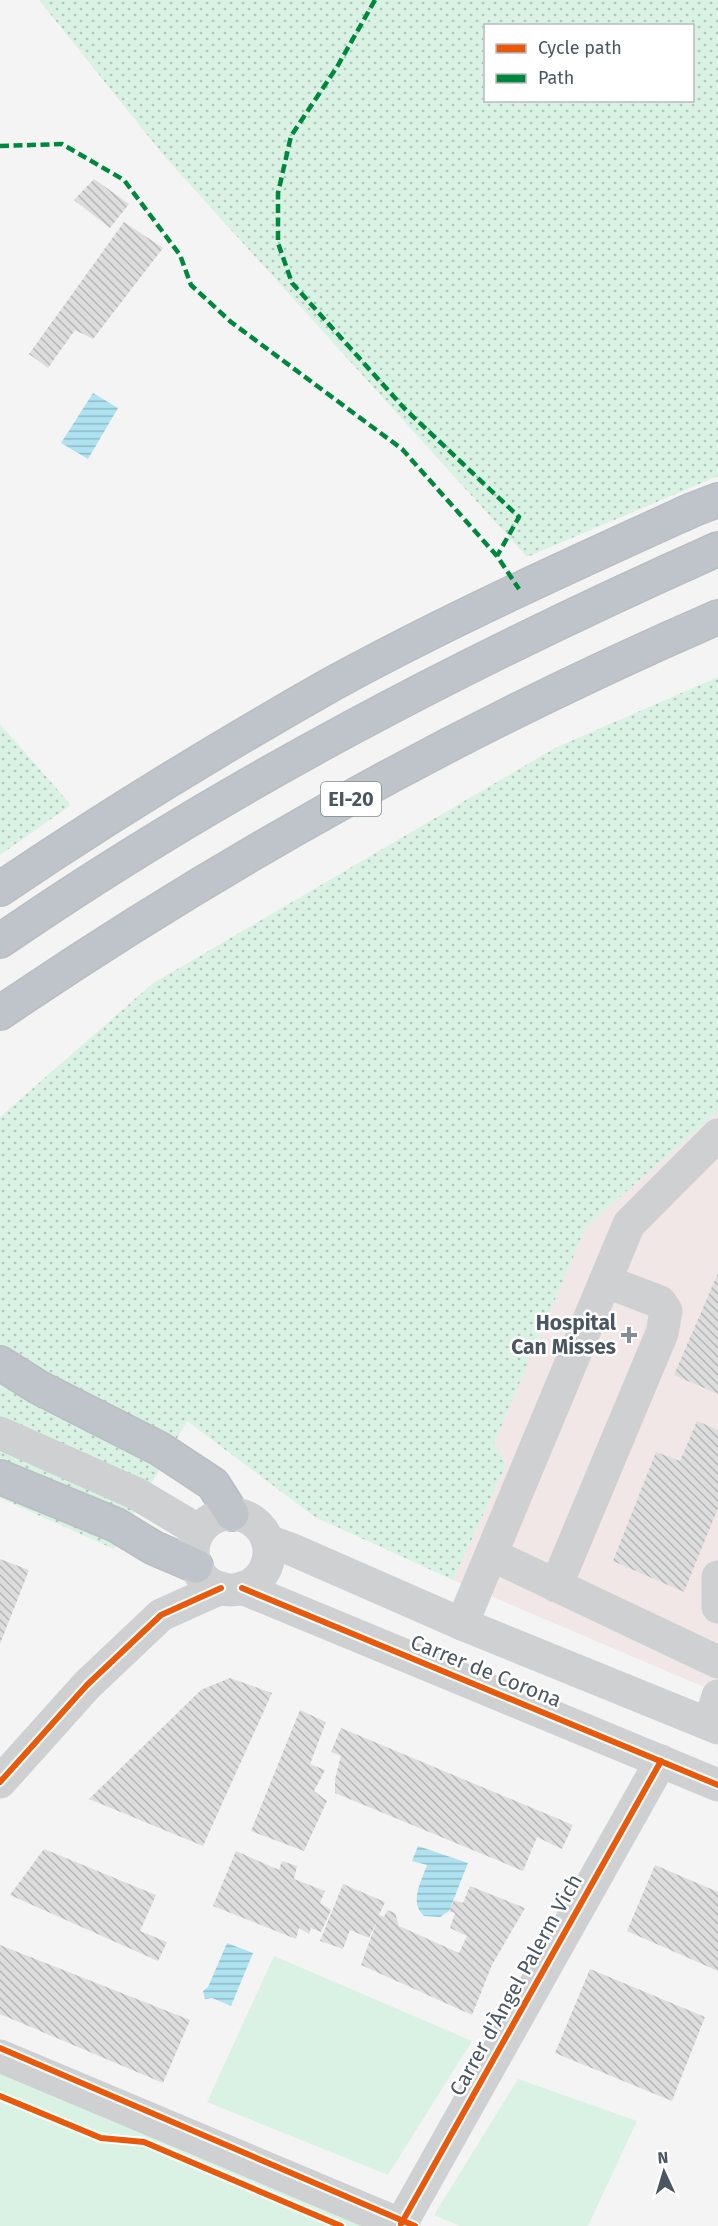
<svg xmlns="http://www.w3.org/2000/svg" width="718" height="2226" font-family="'Fira Sans',sans-serif">
<style>
.medical{fill:#f1e7e6}
.grass{fill:url(#grass-dots);fill-rule:evenodd}
.park{fill:#d9f2e3}
.water{fill:url(#water-rules)}
.building{fill:url(#building-back-hatch)}
.lines{fill:none;stroke-linecap:round;stroke-linejoin:round}
.highway-casing{stroke:#b9bec3;stroke-width:36}
.minor{stroke:#ced0d2;stroke-width:33}
.highway{stroke:#bec4c9;stroke-width:33}
.quiet{stroke:#00873e;stroke-width:4.5;stroke-dasharray:9 4.5;stroke-linecap:butt}
.cycleway-casing{stroke:#fff;stroke-width:10}
.cycleway{stroke:#e8590c;stroke-width:6}
.poi-dot{fill:#868d94;stroke:#fff;stroke-width:2}
.labels{text-anchor:middle;stroke-width:5;stroke-linejoin:round;paint-order:stroke}
.shield{fill:#fff;stroke:#808990;stroke-width:1.5}
.shield-label{font-size:20px;font-weight:bold;fill:#4a5661}
.poi-label{font-size:21px;font-weight:bold;fill:#4a5661;stroke:#fff;text-anchor:end}
.street-label{font-size:21px;fill:#4a5661;stroke:#fff}
</style>
<defs>
<pattern id="grass-dots" width="8" height="8" patternUnits="userSpaceOnUse" patternTransform="scale(1.5)"><rect width="8" height="8" fill="#d9f2e3"/><path d="M2 2h.1M6 6h.1" fill="none" stroke="#b2c7bb" stroke-width="1.8" stroke-linecap="round"/></pattern>
<pattern id="water-rules" width="6" height="5" patternUnits="userSpaceOnUse" patternTransform="scale(1.5)"><rect width="6" height="5" fill="#aee2f0"/><path d="M0 2.5h6" fill="none" stroke="#90bac6"/></pattern>
<pattern id="building-back-hatch" width="6" height="6" patternUnits="userSpaceOnUse" patternTransform="scale(1.5)"><rect width="6" height="6" fill="#ddddde"/><path d="M-1 5l2 2M0 0l6 6M5-1l2 2" fill="none" stroke="#b5b6b7"/></pattern>
</defs>
<rect width="100%" height="100%" fill="#f4f4f4"/>
<path class="medical" d="M718,1111V1693L453,1580L506,1465L494,1443L586,1227Z"/>
<g class="grass">
<path d="M39,0H718V476L527,557L165,157ZM486,26H692V100H486Z"/>
<path d="M718,677V1111L586,1227L494,1443L506,1465L453,1580L315,1517L187,1421L114,1549L0,1498V1117L152,984L555,748Z"/>
<path d="M0,724L71,805L0,855Z"/>
</g>
<g class="park">
<path d="M274,1956L472,2041L388,2175L207,2102Z"/>
<path d="M0,2072L364,2226H0Z"/>
<path d="M518,2079L637,2121L588,2226H460L434,2215Z"/>
</g>
<g class="water">
<path d="M93,393L118,408L88,459L61,443Z"/>
<path d="M418,1846L468,1863L449,1911L440,1917L424,1916C409,1902 421,1882 427,1865L412,1861Z"/>
<path d="M227,1943L253,1953L231,2006L212,1998L205,1999L203,1991L208,1987Z"/>
</g>
<g class="building">
<path d="M94,179L129,204L110,228L74,200Z"/>
<path d="M124,222L163,248L93,339L75,330L48,368L29,354Z"/>
<path d="M718,1273V1394L674,1375Z"/>
<path d="M697,1421L718,1430V1508L684,1592L613,1561L656,1452L680,1461Z"/>
<path d="M0,1559L29,1570L0,1644Z"/>
<path d="M230,1678L272,1693L203,1846L89,1799L201,1690Z"/>
<path d="M300,1710L326,1722L310,1764L325,1770L314,1791L327,1801L304,1851L251,1831Z"/>
<path d="M341,1728L573,1825L562,1849L537,1837L523,1871L335,1793V1779L341,1756L331,1752Z"/>
<path d="M44,1849L156,1895L140,1931L167,1942L158,1961L10,1895Z"/>
<path d="M236,1851L279,1870L282,1861L297,1866L294,1879L325,1891L320,1903L331,1910L321,1932L311,1928L309,1934L299,1928L296,1939L213,1906Z"/>
<path d="M655,1865L718,1892V1971L627,1931Z"/>
<path d="M343,1884L385,1902L379,1915L384,1917L387,1910L395,1913L399,1926L459,1953L467,1936L450,1928L455,1913L449,1911L454,1900L463,1903L470,1886L525,1908L492,1965L472,2015L361,1965L377,1921L369,1938L350,1930L343,1949L320,1941Z"/>
<path d="M0,1945L190,2020L163,2083L0,2014Z"/>
<path d="M590,1969L705,2017L672,2101L555,2053Z"/>
</g>
<g class="lines">
<g class="highway-casing">
<g id="highway">
<path d="M0,889C108,816 219,748 332,684C449,620 571,565 692,510L718,500"/>
<path d="M0,941C225,786 469,660 718,549"/>
<path d="M0,1013C225,860 469,725 718,617"/>
<path d="M0,1363L38,1387L160,1449L213,1484L232,1514"/>
<path d="M0,1477L116,1525L154,1548L196,1566"/>
</g>
</g>
<g class="minor">
<path d="M0,1433L137,1494L199,1531"/>
<circle cx="231" cy="1552" r="38"/>
<path d="M268,1541L293,1550L462,1624L718,1728"/>
<path d="M492,1555L718,1662"/>
<path d="M718,1577V1607"/>
<path d="M556,1586L662,1333L666,1311L660,1302L605,1281"/>
<path d="M242,1588L718,1785"/>
<path d="M462,1624L629,1224L718,1135"/>
<path d="M709,1724L718,1696"/>
<path d="M0,1782L87,1685L161,1615L221,1588"/>
<path d="M0,2056L404,2226"/>
<path d="M401,2224L661,1761"/>
</g>
<use href="#highway" class="highway"/>
<g class="quiet">
<path d="M375,0L337,67L291,136L278,193V243L292,283L404,408L519,517L497,556"/>
<path d="M0,146L62,144L124,180L180,255L191,285L231,322L402,449L497,556L519,589"/>
</g>
<g class="cycleway-casing">
<g id="cycleway">
<path d="M242,1588L718,1785"/>
<path d="M0,1782L87,1685L161,1615L221,1588"/>
<path d="M0,2048L415,2226"/>
<path d="M0,2096L101,2138L144,2142L341,2226"/>
<path d="M401,2224L661,1761"/>
</g>
</g>
<use href="#cycleway" class="cycleway"/>
</g>
<path class="poi-dot" d="M626 1326h6v6h6v6h-6v6h-6v-6h-6v-6h6z"/>
<g class="labels">
<rect class="shield" x="321" y="782" width="60" height="34" rx="4.5"/>
<g class="shield-label">
<text x="351" y="806">EI-20</text>
</g>
<g class="poi-label">
<text x="616" y="1330">Hospital<tspan x="616" dy="24">Can Misses</tspan></text>
</g>
<g class="street-label">
<text transform="translate(486 1671) rotate(22)" y="7">Carrer de Corona</text>
<text transform="translate(516 1985) rotate(-61)" y="7">Carrer d'Àngel Palerm Vich</text>
</g>
</g>
<rect x="484" y="24" width="210" height="78" fill="#ffffff" stroke="#b7bbc0" stroke-width="1.5"/>
<rect x="496" y="44" width="30" height="9" fill="#e8590c" stroke="#b7bbc0" stroke-width="1.5"/>
<text x="538" y="54" font-size="18" fill="#4a5661">Cycle path</text>
<rect x="496" y="74" width="30" height="9" fill="#00873e" stroke="#b7bbc0" stroke-width="1.5"/>
<text x="538" y="84" font-size="18" fill="#4a5661">Path</text>
<g transform="translate(664 2172) rotate(356)" stroke="#ffffff" stroke-width="4.5" paint-order="stroke">
<path d="M0-4.5L10 22L0 15L-10 22Z" fill="#4a5661"/>
<text y="-9" font-size="16" font-weight="bold" text-anchor="middle" fill="#4a5661">N</text>
</g>
</svg>
